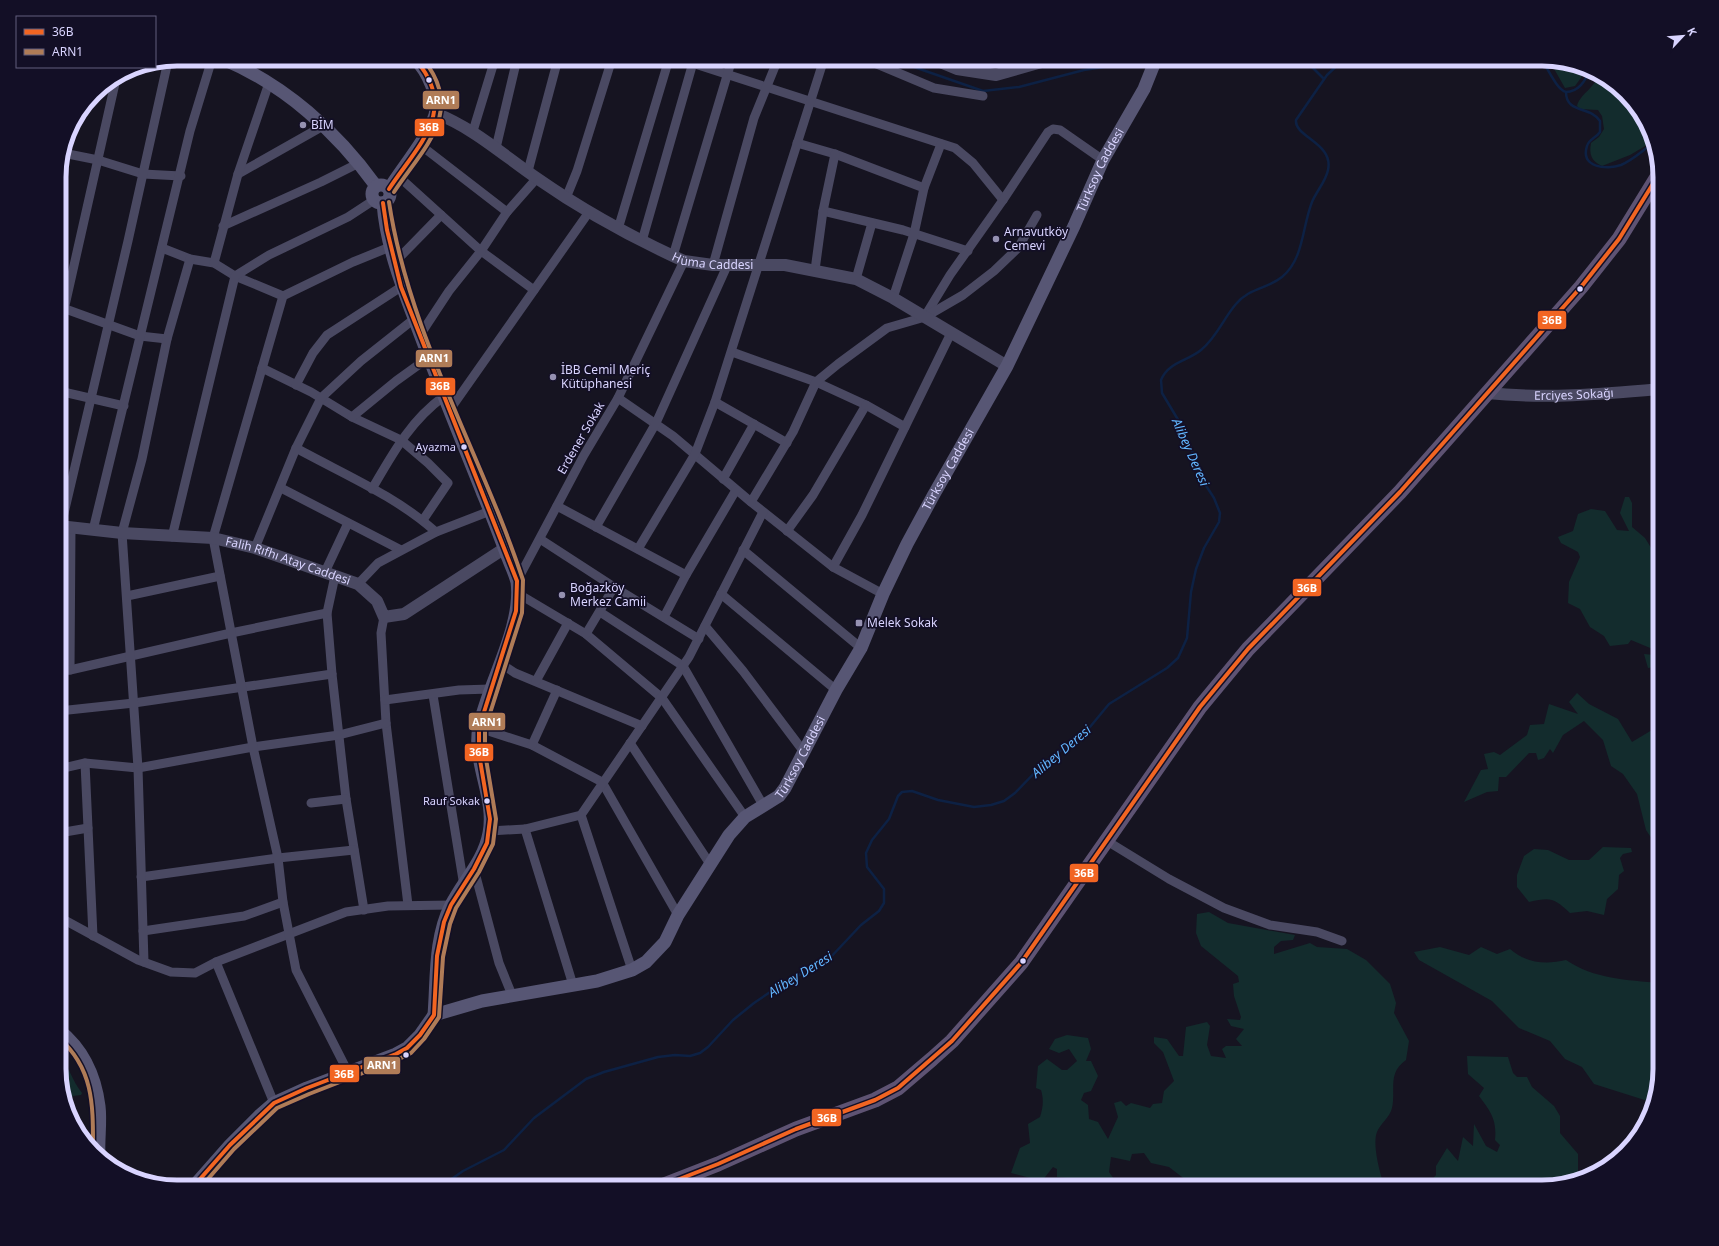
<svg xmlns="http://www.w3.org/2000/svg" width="1719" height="1246" font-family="'Noto Sans',sans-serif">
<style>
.green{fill:#132c2d}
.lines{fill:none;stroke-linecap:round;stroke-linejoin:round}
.stream{stroke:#0d2144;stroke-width:2.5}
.minor{stroke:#4a4962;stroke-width:9}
.tertiary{stroke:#4a4962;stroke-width:12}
.secondary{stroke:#575674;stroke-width:13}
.primary{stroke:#5e5373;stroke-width:15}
.bus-1-casing{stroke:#130f26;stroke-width:7}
.bus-2-casing{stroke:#130f26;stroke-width:7}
.bus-1{stroke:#f26522;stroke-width:4}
.bus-2{stroke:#b07c57;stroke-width:4}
.bus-dot{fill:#d9d4ff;stroke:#130f26;stroke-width:1.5}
.poi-dot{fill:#9591b1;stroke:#130f26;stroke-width:1.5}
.labels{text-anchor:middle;stroke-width:3.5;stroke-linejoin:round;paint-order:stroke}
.bus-label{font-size:11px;fill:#d9d4ff;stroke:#130f26;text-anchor:end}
.poi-label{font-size:12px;fill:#d9d4ff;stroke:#130f26;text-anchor:start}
.street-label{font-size:12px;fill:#d9d4ff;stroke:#130f26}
.water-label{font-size:13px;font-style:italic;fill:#62b6ff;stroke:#130f26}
.rim{fill:none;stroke:#d9d4ff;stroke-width:5}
.line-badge{stroke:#130f26;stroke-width:1.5}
.badge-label{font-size:11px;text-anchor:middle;font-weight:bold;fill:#fff}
</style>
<rect width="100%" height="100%" fill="#161421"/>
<g class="green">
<path d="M1549,60L1579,65L1586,68L1583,75L1575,86L1565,88Z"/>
<path d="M1598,75L1613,83L1648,125L1652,142L1630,155L1602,166C1591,161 1589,154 1591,143L1599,137L1604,129L1602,116L1598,110L1580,109L1577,106C1580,94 1595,88 1598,75Z"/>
<path d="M1625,497H1629L1632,503V527L1645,538L1653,551L1660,554V666L1648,668L1644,654L1654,655L1655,650L1631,640L1628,644L1610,646L1604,636L1590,627L1580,609L1568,603L1569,582L1580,557L1578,552L1561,543L1558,537L1573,531L1578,514L1591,509L1605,511L1617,530L1629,531L1620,513Z"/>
<path d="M1577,693L1589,704L1618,719L1632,742L1657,727L1658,732L1654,738H1660V851L1646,830L1637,794L1623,774L1611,766L1603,740L1584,721L1563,735L1553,753L1550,749L1544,758L1538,760L1536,753H1529L1506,777H1499L1498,791L1487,792L1464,802L1481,770L1488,769L1484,754L1494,752L1500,755L1527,735L1530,725L1544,724L1549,704L1578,714L1569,702Z"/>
<path d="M1603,847L1631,848L1632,852L1623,854L1620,858L1624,871L1619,875L1618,889L1607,899L1604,915L1587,911L1570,913C1554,898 1551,897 1529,902L1517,887V875L1524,856L1534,849L1548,850L1569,860H1589Z"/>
<path d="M1209,912L1228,923L1295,935L1293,940L1281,941L1274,947V954L1310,943L1317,947L1347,949L1366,960L1390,984L1396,1003L1394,1013L1409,1041L1406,1060C1387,1073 1396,1090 1392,1108C1390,1117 1380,1124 1377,1132C1372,1144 1380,1175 1385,1187H1192L1191,1184L1169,1167L1151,1163L1144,1153L1132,1154L1130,1161L1111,1157L1109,1172L1114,1179L1111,1187H1082L1080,1185L1079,1187H1068L1067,1178L1057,1177V1169L1053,1167L1042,1181L1011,1173L1020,1148L1030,1143L1028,1124L1040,1117C1043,1107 1044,1100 1041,1090L1036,1088L1038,1066L1047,1059L1062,1070H1067L1077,1061L1069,1049L1059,1053L1049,1049L1055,1039L1067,1035L1088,1038L1091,1049L1086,1061H1091L1098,1076L1091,1091L1084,1093L1081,1100L1088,1105L1089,1119L1098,1122L1108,1139L1118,1117L1114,1103L1121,1101L1126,1106L1131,1103L1150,1108L1153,1104L1162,1103L1164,1091L1174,1081L1163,1052L1154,1043V1037L1167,1039L1179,1056H1183L1186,1027L1207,1022L1210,1026L1207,1045L1211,1056L1226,1058L1222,1049L1226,1046H1242L1236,1039L1244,1029L1231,1026L1227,1019L1240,1020L1241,1017L1234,996L1233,984L1239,982L1238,976L1201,946L1196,933L1197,914Z"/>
<path d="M1440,947L1469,955L1481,947L1497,954L1510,949C1526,963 1545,965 1566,960C1594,979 1627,980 1660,983V1069L1654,1103L1594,1084L1582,1067L1565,1059L1550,1041L1519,1028L1492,1001L1419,960L1414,952Z"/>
<path d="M59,1053C69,1066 72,1081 82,1093L81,1095L73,1096L71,1099L75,1108L74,1124L59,1076Z"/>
<path d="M1467,1056L1508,1057L1513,1073L1517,1077H1527L1532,1087L1554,1106L1560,1116V1133L1578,1154V1174L1580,1178L1542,1187H1425L1436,1175V1166L1447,1148L1458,1161L1463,1137L1473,1146L1474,1124L1486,1146L1497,1152L1500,1145L1495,1140C1497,1120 1491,1112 1479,1096L1484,1088L1468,1074Z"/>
</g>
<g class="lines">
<g class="stream">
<path d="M891,59L983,91L1019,87L1084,70L1130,63"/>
<path d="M1304,59L1324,79"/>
<path d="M1541,59C1548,68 1556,89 1566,92C1578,92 1586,81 1589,70"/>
<path d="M1566,92C1566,114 1591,106 1600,121V132C1596,138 1589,139 1587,146C1580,168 1607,170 1621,165C1633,160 1642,151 1652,144"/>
<path d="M440,1187L463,1171L504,1150L534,1118L586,1079L604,1072L658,1057L675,1055L690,1056L700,1053L708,1047L733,1020L754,1003L788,980L819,966L829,959L861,925L879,911L884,903V889L867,867L866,853L872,840L889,819L898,796L902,792L912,791L938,800L974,807L991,805L1004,801L1015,793L1045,762L1085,733L1109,704L1167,668L1178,658L1187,638L1191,592L1196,569L1204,548L1219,522L1220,513L1214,498L1203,481L1191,448L1180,423L1162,393L1161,380C1168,362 1188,361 1201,350C1217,337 1223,319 1236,304C1249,288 1267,289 1282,277C1304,259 1302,227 1312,202C1316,192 1326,181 1328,170C1334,143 1294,137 1296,120L1327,75L1344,59"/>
</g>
<g class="minor">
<path d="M865,59L934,88L983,96"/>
<path d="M692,63L955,148L973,163L1003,200"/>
<path d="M421,66L440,59"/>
<path d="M957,69L960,59"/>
<path d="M1007,73L1009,59"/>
<path d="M473,131L495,59"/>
<path d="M797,143L835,154L924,188"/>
<path d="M419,144L507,212"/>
<path d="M496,148L517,59"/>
<path d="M63,153L98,160L143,174L181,176"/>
<path d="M528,171L558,59"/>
<path d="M238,174L323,126"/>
<path d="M397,175L481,251L534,290"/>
<path d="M566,198L577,171L612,59"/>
<path d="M823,211L903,230L968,251"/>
<path d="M223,226L321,182L359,163"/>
<path d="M618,229L669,59"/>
<path d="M642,241L694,59"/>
<path d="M162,248L190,259L214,263L235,276L283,296"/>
<path d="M673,256L732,59"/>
<path d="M395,262L441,215"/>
<path d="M214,263L238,174L269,83"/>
<path d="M713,265L754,118L778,59"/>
<path d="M815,270L823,211L835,154"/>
<path d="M856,279L872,223"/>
<path d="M893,298L914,234L924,188L941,144"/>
<path d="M60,307L140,336L167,339"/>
<path d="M925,316L950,275L1003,200L1048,132L1053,129L1060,130L1103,160"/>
<path d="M59,332L116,79"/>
<path d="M420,335L449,291L481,251L507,212L537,178"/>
<path d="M732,352L816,382L866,405L813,495L787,531"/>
<path d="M262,368L311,392L352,417L401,440L428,463L448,483L423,520"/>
<path d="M296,385L313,353L327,335L401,287"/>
<path d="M59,391L124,406"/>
<path d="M618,398L673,436L751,502L833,567L883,594"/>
<path d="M715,402L787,443"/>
<path d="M866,405L905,427"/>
<path d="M449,411L589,212"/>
<path d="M352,417L396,381L428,358"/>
<path d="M296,448C343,474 396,496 436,532"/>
<path d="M723,479L754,424"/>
<path d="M281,488L401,550"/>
<path d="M372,489C392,455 410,421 443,397"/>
<path d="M751,502L793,432L816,382L838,364L887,328L925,317L963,295L994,271L1018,248L1037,215"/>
<path d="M557,506L686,575"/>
<path d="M61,526L128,241L168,61"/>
<path d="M596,527L656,423L727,266"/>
<path d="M93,530L190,131L212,59"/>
<path d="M172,537L235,276L269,255L348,217L374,200"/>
<path d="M540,539L614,587L699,639"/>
<path d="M255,548L296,448L321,398L361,361L414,319"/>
<path d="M638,549L695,454L715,402L824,59"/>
<path d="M743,550L861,648"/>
<path d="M833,567L862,515L951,333"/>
<path d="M325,572L348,523"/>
<path d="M335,576L327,613L332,674L346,799L364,910"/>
<path d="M517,581L584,455L618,398L684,261"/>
<path d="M358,584L378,563L436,532L490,511"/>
<path d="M517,593L586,634L662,698L745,817"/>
<path d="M721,594L836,690"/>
<path d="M127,596L220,576"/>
<path d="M600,612L683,666L763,805"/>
<path d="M384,617L381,633L386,723L408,905"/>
<path d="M664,617L686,575L736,490"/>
<path d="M705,626L743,671L804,752"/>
<path d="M586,634L614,587"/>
<path d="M500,663L515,673L642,726"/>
<path d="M70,670L71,528"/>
<path d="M59,671L70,670L231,633L327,613"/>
<path d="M536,681L568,623"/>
<path d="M433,695L464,886"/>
<path d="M385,700L459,690L490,689"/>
<path d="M59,711L134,703L332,674"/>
<path d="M479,728L532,745L602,782L678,915"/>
<path d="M630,743L710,864"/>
<path d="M532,745L557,690"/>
<path d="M85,763L93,936"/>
<path d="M59,769L85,763L138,768L253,747L339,735L386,723"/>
<path d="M311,803L346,799"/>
<path d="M581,815L632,970"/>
<path d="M525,829L573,985"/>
<path d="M490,831L525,829L581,815L689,657L763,512"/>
<path d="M59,833L88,828"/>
<path d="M1107,841L1169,879L1224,908L1270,925L1317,932L1342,941"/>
<path d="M474,869L499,963L512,995"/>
<path d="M141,877L278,858L354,850"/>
<path d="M59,917L138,960L171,972L195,973L216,962L346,912L388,906L451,905"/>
<path d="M143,931L244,916L283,902"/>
<path d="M144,962L138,768L122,533L142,459L167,339L190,259"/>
<path d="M216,962L274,1103"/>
<path d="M348,1072L296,970L283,902L278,858L253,747L213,538L283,296L353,262L390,247"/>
</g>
<g class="tertiary">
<path d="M933,59L957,69L996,75L1052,59"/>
<path id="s1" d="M435,113C474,128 504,156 538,179C581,209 626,234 673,256L684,261L713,265H785L856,279L893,298L1007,366"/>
<path id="s2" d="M1487,393C1545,399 1602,394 1660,389"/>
<path id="s3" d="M59,526L122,533L213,538L255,548L358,584L377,601L384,617L404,614L505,548"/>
</g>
<g class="secondary">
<path d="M223,59C285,85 337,132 376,186"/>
<circle cx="381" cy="194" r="9"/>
<path d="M389,189C402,168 428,137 435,115C440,97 427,71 415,59"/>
<path d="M383,203C386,243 400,281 414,318C436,378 460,436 483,494C492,515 500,537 508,558C511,566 515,574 517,582C523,627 488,683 479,727C472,762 496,798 489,833C484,861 463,881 451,905C434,939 437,978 434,1015"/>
<path d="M59,1030C83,1049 95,1075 99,1106C101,1122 98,1139 99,1155"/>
<path id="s4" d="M193,1187L230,1145L259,1116L274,1103L307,1088L396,1054L407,1048L420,1035L434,1015L482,1001L597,981L632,970L646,962L665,942L678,915L729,835L745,817L779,796L785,788L836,690L861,648L883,594L907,544L933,496L1007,366L1074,226L1103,160L1144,89L1156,59"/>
</g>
<path class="primary" d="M659,1187L718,1164L796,1129L875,1100L898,1088L932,1059L952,1041L1021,963L1200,707L1248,649L1400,492L1581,287L1619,239L1659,174"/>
<g class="bus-1-casing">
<g id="bus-1">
<path d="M389,189C418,145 460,110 415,59"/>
<path d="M193,1187L230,1145L274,1103L307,1088L396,1054L407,1048L420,1035L434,1015L437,956L444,922L451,905L474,869L487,843L490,819L479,754V728L516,611L517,581L401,287L387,230L383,203"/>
<path d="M659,1187L718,1164L796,1129L875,1100L898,1088L952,1041L1021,963L1200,707L1248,649L1400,492L1581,287L1619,239L1659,174"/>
</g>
</g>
<g class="bus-2-casing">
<g id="bus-2">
<path d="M394,192C423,148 466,112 423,59"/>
<path d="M59,1038C94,1069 93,1106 93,1148"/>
<path d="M201,1187L234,1149L277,1108L309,1094L399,1059L411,1053L424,1039L439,1017L443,957L450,924L456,908L479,872L493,844L496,819L485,753V729L522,613L523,580C481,453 409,335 389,202"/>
</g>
</g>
<use href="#bus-1" class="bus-1"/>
<use href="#bus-2" class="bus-2"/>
</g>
<g class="bus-dot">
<circle cx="429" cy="80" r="3.5"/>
<circle cx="1580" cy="289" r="3.5"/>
<circle cx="464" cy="447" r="3.5"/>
<circle cx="487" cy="801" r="3.5"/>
<circle cx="1023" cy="961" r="3.5"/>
<circle cx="406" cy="1055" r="3.5"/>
</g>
<g class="poi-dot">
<circle cx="303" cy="125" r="4"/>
<circle cx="996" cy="239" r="4"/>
<circle cx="553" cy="377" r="4"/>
<circle cx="562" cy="595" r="4"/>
<rect x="855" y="619" width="8" height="8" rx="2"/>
</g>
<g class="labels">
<g class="bus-label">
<text x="456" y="451">Ayazma</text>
<text x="480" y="805">Rauf Sokak</text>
</g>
<g class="poi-label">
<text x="311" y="129">BİM</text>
<text x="1004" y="236">Arnavutköy<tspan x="1004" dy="14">Cemevi</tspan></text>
<text x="561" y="374">İBB Cemil Meriç<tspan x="561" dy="14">Kütüphanesi</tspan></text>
<text x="570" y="592">Boğazköy<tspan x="570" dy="14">Merkez Camii</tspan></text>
<text x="867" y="627">Melek Sokak</text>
</g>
<g class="street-label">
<text dy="4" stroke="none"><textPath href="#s4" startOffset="1444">Türksoy Caddesi</textPath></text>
<text dy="4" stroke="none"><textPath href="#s1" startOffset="319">Hüma Caddesi</textPath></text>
<text dy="4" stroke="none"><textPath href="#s2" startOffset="87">Erciyes Sokağı</textPath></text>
<text transform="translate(581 438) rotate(-60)" y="4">Erdener Sokak</text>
<text dy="4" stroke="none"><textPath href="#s4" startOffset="1108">Türksoy Caddesi</textPath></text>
<text dy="4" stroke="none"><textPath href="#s3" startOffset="233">Falih Rıfhı Atay Caddesi</textPath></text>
<text dy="4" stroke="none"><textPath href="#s4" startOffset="784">Türksoy Caddesi</textPath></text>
</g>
<g class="water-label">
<text transform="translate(1191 452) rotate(66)" y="5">Alibey Deresi</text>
<text transform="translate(1061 751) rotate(-40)" y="5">Alibey Deresi</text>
<text transform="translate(800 974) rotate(-32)" y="5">Alibey Deresi</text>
</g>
</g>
<path d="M0 0H1719V1246H0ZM177 66H1542A111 111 0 0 1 1653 177V1069A111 111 0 0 1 1542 1180H177A111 111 0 0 1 66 1069V177A111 111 0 0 1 177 66Z" fill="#130f26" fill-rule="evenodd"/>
<path class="rim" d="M177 66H1542A111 111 0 0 1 1653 177V1069A111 111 0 0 1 1542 1180H177A111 111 0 0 1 66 1069V177A111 111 0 0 1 177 66Z"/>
<g class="line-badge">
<rect x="422" y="90" width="38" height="20" rx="4" fill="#b07c57"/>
<rect x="414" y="118" width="31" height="19" rx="4" fill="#f26522"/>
<rect x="1537" y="310" width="30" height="20" rx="4" fill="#f26522"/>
<rect x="415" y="349" width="38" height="19" rx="4" fill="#b07c57"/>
<rect x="425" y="377" width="31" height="19" rx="4" fill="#f26522"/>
<rect x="1292" y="578" width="30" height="19" rx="4" fill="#f26522"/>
<rect x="468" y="712" width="38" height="19" rx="4" fill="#b07c57"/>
<rect x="464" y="743" width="30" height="19" rx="4" fill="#f26522"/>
<rect x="1069" y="863" width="30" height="20" rx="4" fill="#f26522"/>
<rect x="363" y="1056" width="38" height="19" rx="4" fill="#b07c57"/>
<rect x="329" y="1064" width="31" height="19" rx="4" fill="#f26522"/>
<rect x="811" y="1108" width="31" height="19" rx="4" fill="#f26522"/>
</g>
<g class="badge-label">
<text x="441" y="104">ARN1</text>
<text x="429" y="131">36B</text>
<text x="1552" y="324">36B</text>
<text x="434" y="362">ARN1</text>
<text x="440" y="390">36B</text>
<text x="1307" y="592">36B</text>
<text x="487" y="726">ARN1</text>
<text x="479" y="756">36B</text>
<text x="1084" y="877">36B</text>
<text x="382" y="1069">ARN1</text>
<text x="344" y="1078">36B</text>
<text x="827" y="1122">36B</text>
</g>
<rect x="16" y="16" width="140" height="52" fill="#130f26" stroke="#625e7d"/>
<rect x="24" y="29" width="20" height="6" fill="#f26522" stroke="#625e7d"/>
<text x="52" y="36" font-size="12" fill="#d9d4ff">36B</text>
<rect x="24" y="49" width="20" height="6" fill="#b07c57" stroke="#625e7d"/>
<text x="52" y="56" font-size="12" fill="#d9d4ff">ARN1</text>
<g transform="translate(1683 36) rotate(64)" stroke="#130f26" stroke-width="3" paint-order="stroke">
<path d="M0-3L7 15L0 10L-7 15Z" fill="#d9d4ff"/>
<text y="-6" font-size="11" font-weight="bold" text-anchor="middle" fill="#d9d4ff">K</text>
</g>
</svg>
